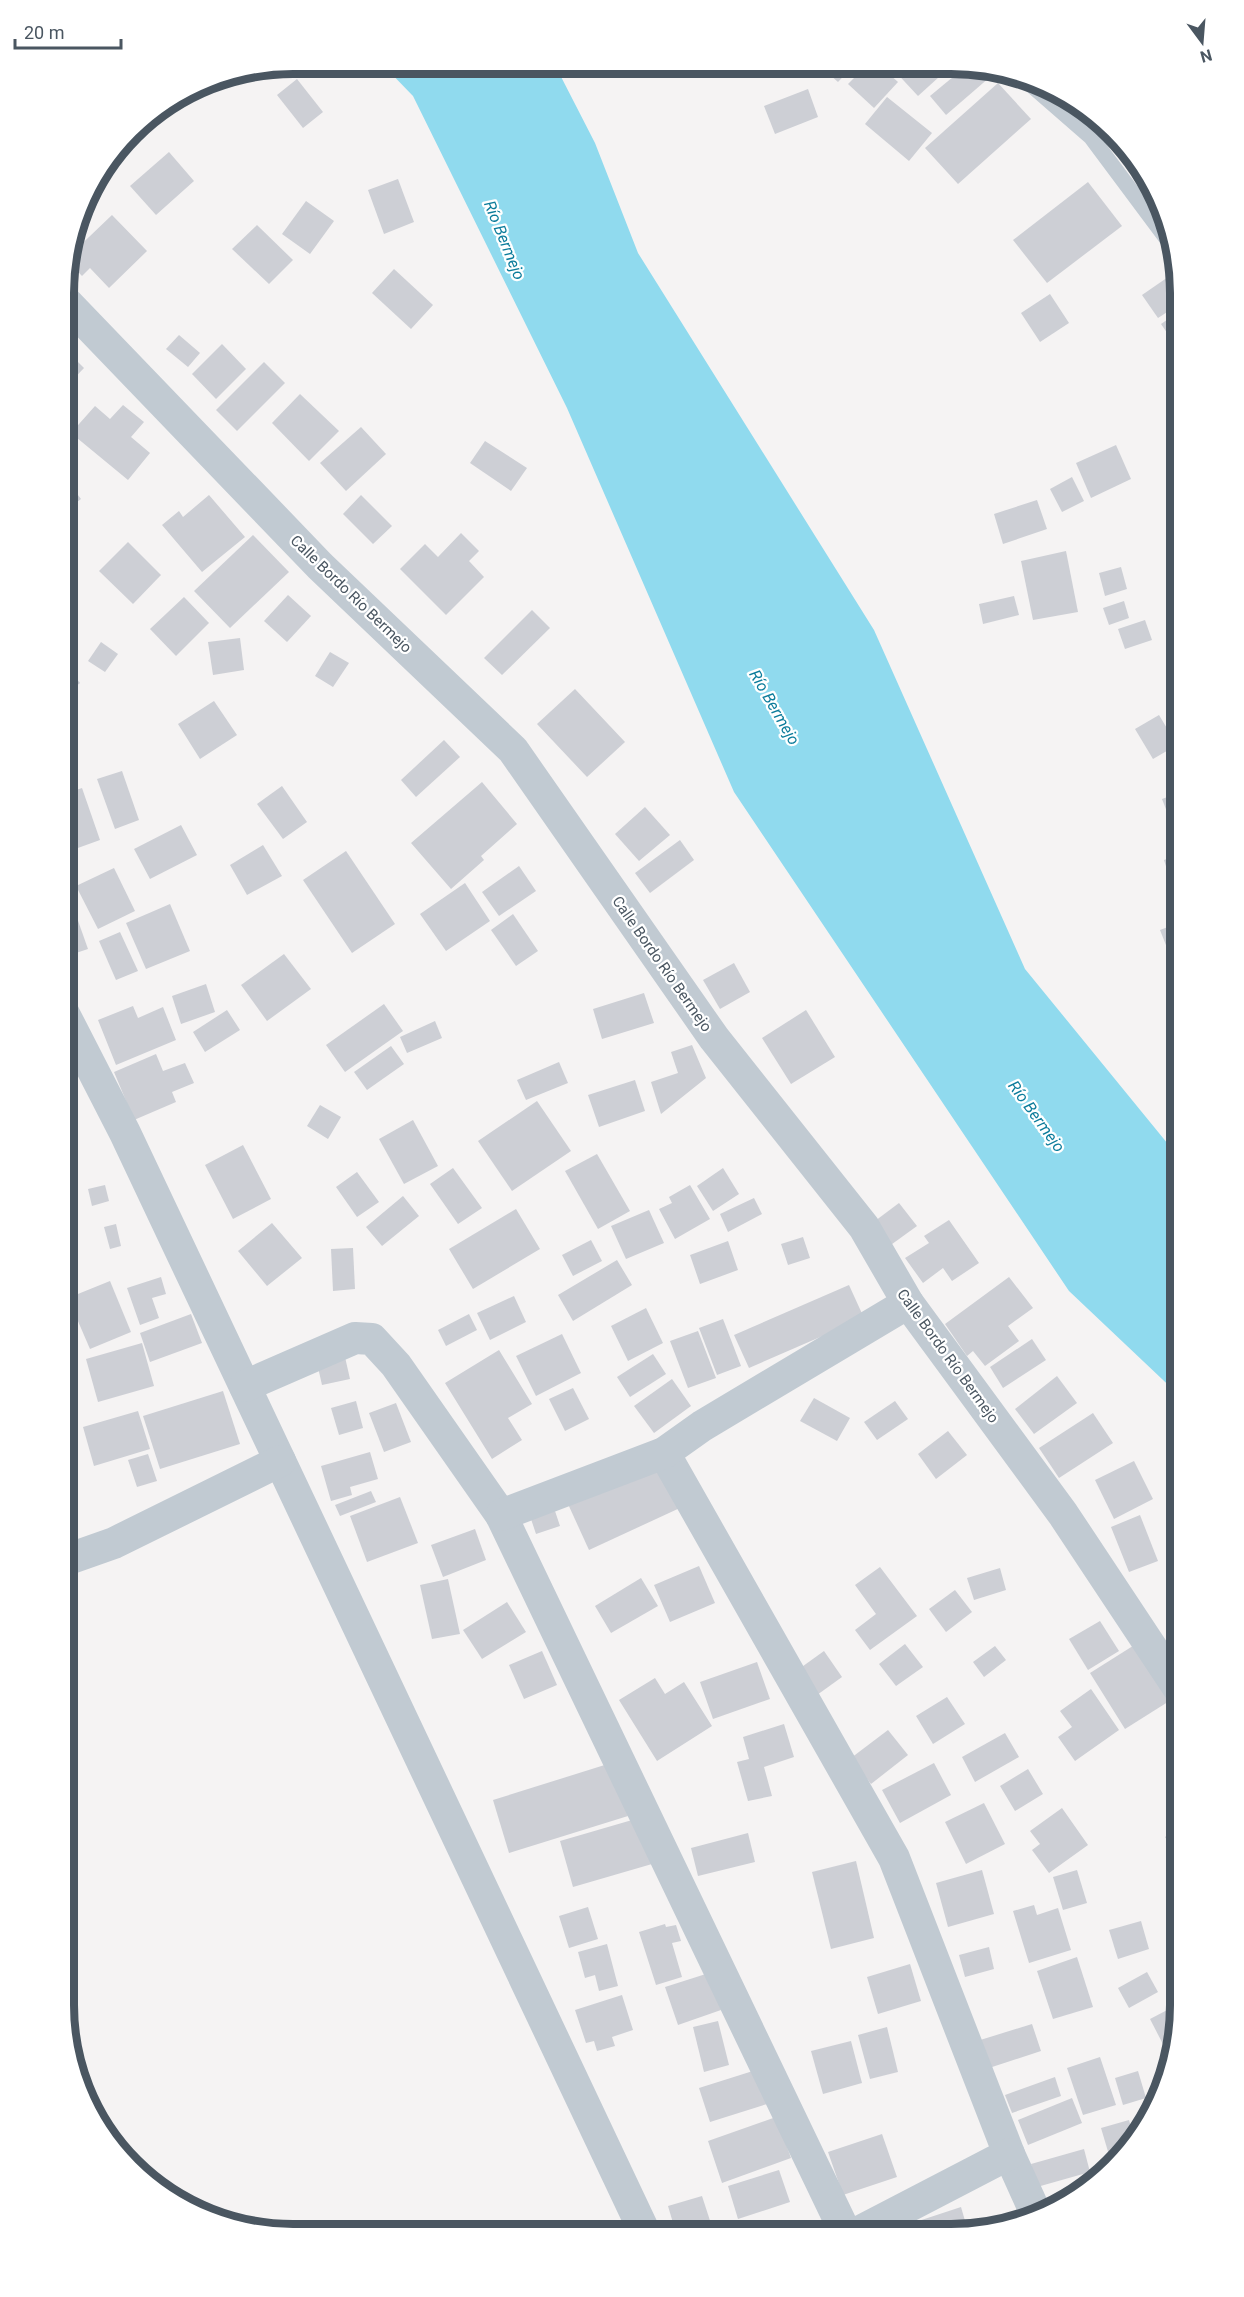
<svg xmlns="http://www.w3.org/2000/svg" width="1244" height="2297" font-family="Roboto,sans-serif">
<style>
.water{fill:#90daee}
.building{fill:#cdcfd5}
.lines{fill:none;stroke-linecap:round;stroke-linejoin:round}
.lane{stroke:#c1cad2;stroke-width:16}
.street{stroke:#c1cad2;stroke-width:32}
.labels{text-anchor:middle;stroke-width:4.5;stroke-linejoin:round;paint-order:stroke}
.street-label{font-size:15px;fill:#4a5661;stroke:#fff}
.water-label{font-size:16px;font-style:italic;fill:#0c7c9b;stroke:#fff}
.rim{fill:none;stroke:#4a5661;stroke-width:8}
</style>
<rect width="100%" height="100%" fill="#f5f3f3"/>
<path class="water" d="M382,64L555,65L595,143L638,253L874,630L1025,969L1181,1160V1397L1069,1291L734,792L567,408L413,96Z"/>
<g class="building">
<path d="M820,66H853L838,82Z"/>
<path d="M865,67H881L898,82L874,108L848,84Z"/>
<path d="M891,67H950L918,96Z"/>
<path d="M965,67H982L990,77L946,115L930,96Z"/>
<path d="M297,79L323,112L303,128L277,95Z"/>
<path d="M998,83L1031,119L958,184L925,148Z"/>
<path d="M808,89L818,117L775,134L764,106Z"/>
<path d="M887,97L932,133L909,161L865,124Z"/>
<path d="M1085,108L1102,120L1125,145L1119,151L1080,112Z"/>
<path d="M169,152L194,181L156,215L130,186Z"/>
<path d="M398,179L414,222L384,234L368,190Z"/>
<path d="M1088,182L1122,226L1047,283L1013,240Z"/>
<path d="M306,201L334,221L310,254L282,234Z"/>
<path d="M112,215L147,251L109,288L90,268L82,276L66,259Z"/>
<path d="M257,225L293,260L269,284L232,249Z"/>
<path d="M394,269L433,305L411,329L372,293Z"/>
<path d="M1171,275L1180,289L1181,303L1158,318L1142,295Z"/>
<path d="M1050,294L1069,323L1040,342L1021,313Z"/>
<path d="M1181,310V353L1161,324Z"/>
<path d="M179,335L200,353L188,367L166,349Z"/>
<path d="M222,344L246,369L216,399L192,374Z"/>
<path d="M65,349L84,368L65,388Z"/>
<path d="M264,362L285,383L237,431L216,410Z"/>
<path d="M1181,370V389L1172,377Z"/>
<path d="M300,394L339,431L309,461L272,423Z"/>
<path d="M123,405L144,422L131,437L150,453L128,480L71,433L95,406L110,419Z"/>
<path d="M361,427L386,454L346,491L320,463Z"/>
<path d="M485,441L527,468L511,491L470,463Z"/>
<path d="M1116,445L1131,479L1091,498L1076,463Z"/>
<path d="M1072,477L1084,501L1062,512L1050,489Z"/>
<path d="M65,478L81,499L65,511Z"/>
<path d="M209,495L245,537L202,572L162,525L179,511L183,517Z"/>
<path d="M361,495L392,526L373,544L343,514Z"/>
<path d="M1037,500L1047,529L1003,544L994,514Z"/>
<path d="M461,533L479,551L469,561L484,577L446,615L400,569L425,544L438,557Z"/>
<path d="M253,535L289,572L230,628L194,591Z"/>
<path d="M128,542L161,575L133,604L99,571Z"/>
<path d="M1066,551L1078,612L1033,620L1021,561Z"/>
<path d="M1121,567L1127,589L1105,596L1099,573Z"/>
<path d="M288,595L311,616L287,642L264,621Z"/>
<path d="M1014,596L1019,615L983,624L979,604Z"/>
<path d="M184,597L209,623L176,656L150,629Z"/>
<path d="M1124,601L1129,618L1109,625L1103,608Z"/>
<path d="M532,610L550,628L502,675L484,658Z"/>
<path d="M1145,620L1152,640L1125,649L1118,629Z"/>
<path d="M240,638L244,670L213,675L208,642Z"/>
<path d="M101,642L118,654L105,672L88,661Z"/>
<path d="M330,652L349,663L333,687L315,676Z"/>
<path d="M64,664L80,683L64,696Z"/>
<path d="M575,689L625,742L587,777L537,724Z"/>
<path d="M214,701L237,735L200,759L178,724Z"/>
<path d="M1159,715L1177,745L1153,759L1135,729Z"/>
<path d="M444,740L460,757L416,797L401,780Z"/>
<path d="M122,771L139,820L115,829L97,779Z"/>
<path d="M482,782L517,824L481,856L484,860L451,889L411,843Z"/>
<path d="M282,786L307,822L283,839L257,804Z"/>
<path d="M82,788L100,840L64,853V794Z"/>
<path d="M1181,792V828L1174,830L1162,799Z"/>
<path d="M645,807L670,835L639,861L615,834Z"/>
<path d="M181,825L197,855L150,879L134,849Z"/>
<path d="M680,840L694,860L650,893L635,873Z"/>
<path d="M263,845L282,876L247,895L230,865Z"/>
<path d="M346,851L395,924L352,953L303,880Z"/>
<path d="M1181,854V901L1177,902L1164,860Z"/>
<path d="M519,866L536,891L499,916L482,892Z"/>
<path d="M114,868L135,911L98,929L76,886Z"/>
<path d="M465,883L490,921L446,951L420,914Z"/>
<path d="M70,898L88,949L64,957V900Z"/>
<path d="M170,904L190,951L146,969L126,923Z"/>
<path d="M513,914L538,951L516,966L491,930Z"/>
<path d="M1181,922V960L1173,963L1160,930Z"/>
<path d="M120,932L138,971L116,980L99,941Z"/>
<path d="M284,954L311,989L267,1021L241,985Z"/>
<path d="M734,963L750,992L720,1009L703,980Z"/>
<path d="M206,984L215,1012L181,1024L172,996Z"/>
<path d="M644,993L654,1023L602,1039L593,1009Z"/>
<path d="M384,1004L403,1031L345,1072L326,1045Z"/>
<path d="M133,1006L138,1018L163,1007L176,1040L116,1065L98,1020Z"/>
<path d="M227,1010L240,1030L205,1052L193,1032Z"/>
<path d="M806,1010L835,1057L791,1084L762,1038Z"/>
<path d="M435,1021L442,1038L407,1053L400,1037Z"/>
<path d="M692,1045L706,1078L661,1114L651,1082L678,1073L671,1052Z"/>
<path d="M391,1046L404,1064L367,1090L354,1072Z"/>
<path d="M156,1054L163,1071L185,1063L194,1083L172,1092L176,1102L134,1120L114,1072Z"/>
<path d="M559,1062L568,1083L526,1100L517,1080Z"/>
<path d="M635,1080L645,1111L599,1127L588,1095Z"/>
<path d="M64,1088L73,1116L64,1118Z"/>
<path d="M537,1101L571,1151L512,1191L478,1141Z"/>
<path d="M320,1105L341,1117L328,1139L307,1126Z"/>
<path d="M413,1120L438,1166L404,1184L379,1139Z"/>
<path d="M243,1145L271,1199L233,1219L205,1165Z"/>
<path d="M597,1154L630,1211L598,1229L565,1171Z"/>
<path d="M453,1168L482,1208L458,1224L430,1184Z"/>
<path d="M723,1168L739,1194L713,1211L697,1186Z"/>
<path d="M357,1172L379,1202L357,1217L336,1187Z"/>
<path d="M105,1185L109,1201L92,1206L88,1189Z"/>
<path d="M690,1185L710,1219L675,1239L659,1209L672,1203L669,1197Z"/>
<path d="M70,1191L76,1211L64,1214V1192Z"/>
<path d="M403,1196L419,1216L382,1246L366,1227Z"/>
<path d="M754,1198L762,1214L728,1232L720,1214Z"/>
<path d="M899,1203L917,1226L888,1247L871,1224Z"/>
<path d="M516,1209L540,1249L473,1289L449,1249Z"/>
<path d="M649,1210L664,1243L626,1259L611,1226Z"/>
<path d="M949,1220L979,1263L952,1281L943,1268L923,1283L905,1258L929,1243L924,1236Z"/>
<path d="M272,1223L302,1258L267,1286L238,1251Z"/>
<path d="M116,1224L121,1246L110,1249L104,1227Z"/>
<path d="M69,1231L76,1256L64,1259V1232Z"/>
<path d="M803,1237L810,1258L788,1265L781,1244Z"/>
<path d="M591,1240L602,1261L573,1276L562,1255Z"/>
<path d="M728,1241L738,1270L700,1284L690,1255Z"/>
<path d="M353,1248L355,1289L333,1291L331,1249Z"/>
<path d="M617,1260L632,1285L573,1321L558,1295Z"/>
<path d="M161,1277L166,1294L152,1298L159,1318L140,1325L127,1288Z"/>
<path d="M1009,1277L1033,1308L1008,1326L1019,1341L985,1366L973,1351L967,1356L945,1324Z"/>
<path d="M110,1281L131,1332L90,1349L68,1298Z"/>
<path d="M849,1285L864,1318L749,1368L734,1335Z"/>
<path d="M514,1296L526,1322L490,1340L477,1313Z"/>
<path d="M646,1308L663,1343L628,1361L611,1326Z"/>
<path d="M191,1314L202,1343L150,1362L140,1333Z"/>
<path d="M469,1314L477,1330L446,1346L438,1330Z"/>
<path d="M723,1319L741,1366L717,1375L699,1328Z"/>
<path d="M698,1331L716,1378L688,1388L670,1341Z"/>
<path d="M64,1332L72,1357L64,1360Z"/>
<path d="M562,1334L581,1373L536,1396L516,1356Z"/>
<path d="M1032,1339L1046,1360L1003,1388L990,1367Z"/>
<path d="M142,1343L154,1386L98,1402L86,1359Z"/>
<path d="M499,1350L532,1404L508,1418L522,1440L492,1459L445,1383Z"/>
<path d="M653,1354L666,1374L630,1397L617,1377Z"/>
<path d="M345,1357L350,1379L322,1385L317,1363Z"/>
<path d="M1057,1376L1077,1403L1034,1434L1015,1409Z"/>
<path d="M672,1379L691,1406L654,1433L634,1406Z"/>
<path d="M573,1388L589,1419L565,1431L549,1399Z"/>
<path d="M223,1391L240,1444L160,1469L143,1416Z"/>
<path d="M814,1398L850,1418L837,1441L800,1421Z"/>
<path d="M356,1401L363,1428L339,1435L331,1408Z"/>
<path d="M895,1401L908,1419L877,1440L864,1422Z"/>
<path d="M396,1403L411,1442L384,1452L369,1413Z"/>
<path d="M138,1411L150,1449L94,1466L83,1427Z"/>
<path d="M1093,1413L1113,1443L1059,1478L1039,1448Z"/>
<path d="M948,1431L967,1455L936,1479L918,1454Z"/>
<path d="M370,1452L378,1479L350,1487L352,1495L331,1501L321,1466Z"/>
<path d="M148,1454L157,1481L137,1487L128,1460Z"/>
<path d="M1134,1461L1153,1499L1114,1519L1095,1480Z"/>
<path d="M660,1462L682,1507L589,1550L568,1504Z"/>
<path d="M371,1491L376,1502L340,1516L335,1505Z"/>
<path d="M400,1497L418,1543L367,1562L350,1516Z"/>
<path d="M555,1511L560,1526L536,1534L531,1519Z"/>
<path d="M1140,1515L1158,1561L1129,1572L1111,1527Z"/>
<path d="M475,1529L486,1560L443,1577L431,1545Z"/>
<path d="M699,1566L715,1603L670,1622L654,1585Z"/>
<path d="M880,1567L917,1616L870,1650L855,1630L876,1614L855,1585Z"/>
<path d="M1000,1568L1006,1590L974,1600L967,1578Z"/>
<path d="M641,1578L658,1606L611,1633L595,1606Z"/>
<path d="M448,1579L460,1634L432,1639L420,1585Z"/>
<path d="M955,1590L972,1612L946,1632L929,1609Z"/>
<path d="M507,1602L526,1632L482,1659L463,1630Z"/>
<path d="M1100,1621L1119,1651L1088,1670L1069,1639Z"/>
<path d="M905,1644L923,1667L896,1686L879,1664Z"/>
<path d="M1136,1644L1171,1700L1125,1729L1090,1673Z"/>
<path d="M995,1646L1006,1660L984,1677L973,1662Z"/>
<path d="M542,1651L557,1685L524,1699L509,1665Z"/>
<path d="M824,1651L842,1677L817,1695L799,1669Z"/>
<path d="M757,1662L770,1699L713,1719L700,1682Z"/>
<path d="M655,1678L665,1694L684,1682L712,1726L657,1761L619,1700Z"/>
<path d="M1091,1689L1119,1730L1075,1761L1058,1737L1072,1727L1060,1711Z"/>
<path d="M947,1697L965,1724L933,1744L916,1716Z"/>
<path d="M784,1724L794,1757L764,1767L772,1796L748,1801L737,1762L749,1759L743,1737Z"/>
<path d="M888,1730L908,1755L871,1784L851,1758Z"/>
<path d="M1005,1733L1019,1757L975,1782L962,1757Z"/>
<path d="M611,1763L628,1816L509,1853L493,1800Z"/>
<path d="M934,1763L951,1795L900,1823L882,1790Z"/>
<path d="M1028,1769L1043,1794L1015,1811L1000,1786Z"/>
<path d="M984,1803L1005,1844L966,1864L945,1822Z"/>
<path d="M1062,1808L1088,1845L1049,1873L1032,1850L1040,1844L1030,1831Z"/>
<path d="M639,1818L652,1864L573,1887L560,1841Z"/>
<path d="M1181,1826V1848L1175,1852L1165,1837Z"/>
<path d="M748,1833L755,1862L698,1876L691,1848Z"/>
<path d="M856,1861L874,1938L831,1949L812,1872Z"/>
<path d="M982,1870L994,1914L948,1927L936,1883Z"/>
<path d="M1077,1870L1087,1903L1063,1910L1053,1877Z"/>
<path d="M1034,1905L1037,1915L1058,1908L1071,1950L1029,1963L1013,1911Z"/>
<path d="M588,1907L598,1939L569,1948L559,1916Z"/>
<path d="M1141,1921L1149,1949L1118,1959L1109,1930Z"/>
<path d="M665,1924L666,1927L676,1925L681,1941L672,1943L682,1977L656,1985L639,1932Z"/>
<path d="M607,1944L618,1986L599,1991L595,1975L585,1978L578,1952Z"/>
<path d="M989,1947L994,1969L965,1977L959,1955Z"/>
<path d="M1077,1957L1093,2007L1053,2019L1037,1971Z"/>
<path d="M910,1964L921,2001L878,2014L867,1977Z"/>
<path d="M1147,1972L1158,1992L1129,2008L1118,1988Z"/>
<path d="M709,1973L721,2010L678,2025L665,1987Z"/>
<path d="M622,1995L633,2030L612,2037L615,2046L597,2051L594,2041L586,2043L575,2010Z"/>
<path d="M1173,2007L1180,2021L1174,2049L1167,2052L1150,2019Z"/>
<path d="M718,2021L729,2065L704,2072L693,2027Z"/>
<path d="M1032,2024L1041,2051L986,2069L977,2041Z"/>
<path d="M887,2027L898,2072L870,2079L858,2035Z"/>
<path d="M851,2041L862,2083L823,2094L811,2051Z"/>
<path d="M1100,2057L1116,2105L1083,2115L1067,2068Z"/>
<path d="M756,2070L767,2104L710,2122L699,2088Z"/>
<path d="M1138,2071L1146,2098L1123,2105L1115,2078Z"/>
<path d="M1055,2077L1061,2096L1012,2113L1005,2095Z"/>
<path d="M1072,2098L1082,2123L1028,2145L1018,2120Z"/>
<path d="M776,2117L791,2158L722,2183L708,2141Z"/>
<path d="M1129,2120L1135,2141L1112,2165L1101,2128Z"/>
<path d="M882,2134L897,2177L843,2195L828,2152Z"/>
<path d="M1084,2149L1090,2172L1037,2187L1031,2164Z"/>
<path d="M779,2170L790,2202L738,2219L728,2186Z"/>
<path d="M702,2196L714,2233H676L668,2206Z"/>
<path d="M961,2207L968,2231L951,2234H879Z"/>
</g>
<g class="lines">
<path class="lane" d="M1021,76L1091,137L1173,247"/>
<g class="street">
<path d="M65,301L320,566L513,750L714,1038L864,1227L908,1303L1063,1514L1181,1692"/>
<path d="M64,1014L125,1133L645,2233"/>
<path d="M245,1386L355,1338L372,1339L396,1365L501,1515L846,2234"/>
<path d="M664,1453L894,1858L1009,2154L1037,2216"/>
<path d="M501,1515L664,1453L702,1426L908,1303"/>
<path d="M63,1561L114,1543L280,1461"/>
<path d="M855,2234L1009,2154"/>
</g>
</g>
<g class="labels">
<g class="street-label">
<text transform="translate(351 594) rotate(44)" y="5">Calle Bordo Río Bermejo</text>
<text transform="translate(662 964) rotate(55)" y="5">Calle Bordo Río Bermejo</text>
<text transform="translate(948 1356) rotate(54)" y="5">Calle Bordo Río Bermejo</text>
</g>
<g class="water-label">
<text transform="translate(505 240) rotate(68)" y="6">Río Bermejo</text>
<text transform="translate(775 707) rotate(60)" y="6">Río Bermejo</text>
<text transform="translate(1037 1116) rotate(54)" y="6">Río Bermejo</text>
</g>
</g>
<path d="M0 0H1244V2297H0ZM293 74H951A219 219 0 0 1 1170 293V2005A219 219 0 0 1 951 2224H293A219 219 0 0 1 74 2005V293A219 219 0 0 1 293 74Z" fill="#fff" fill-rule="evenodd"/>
<path class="rim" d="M293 74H951A219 219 0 0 1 1170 293V2005A219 219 0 0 1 951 2224H293A219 219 0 0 1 74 2005V293A219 219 0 0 1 293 74Z"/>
<g transform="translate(1202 42) rotate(164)" stroke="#ffffff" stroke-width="4.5" paint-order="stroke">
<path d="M0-4.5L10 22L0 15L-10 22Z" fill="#4a5661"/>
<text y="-9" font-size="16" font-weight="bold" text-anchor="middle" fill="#4a5661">N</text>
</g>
<path d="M15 39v9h106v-9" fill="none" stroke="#4a5661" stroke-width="3"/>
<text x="24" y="39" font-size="18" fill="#4a5661" stroke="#ffffff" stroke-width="4.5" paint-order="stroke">20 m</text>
</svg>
